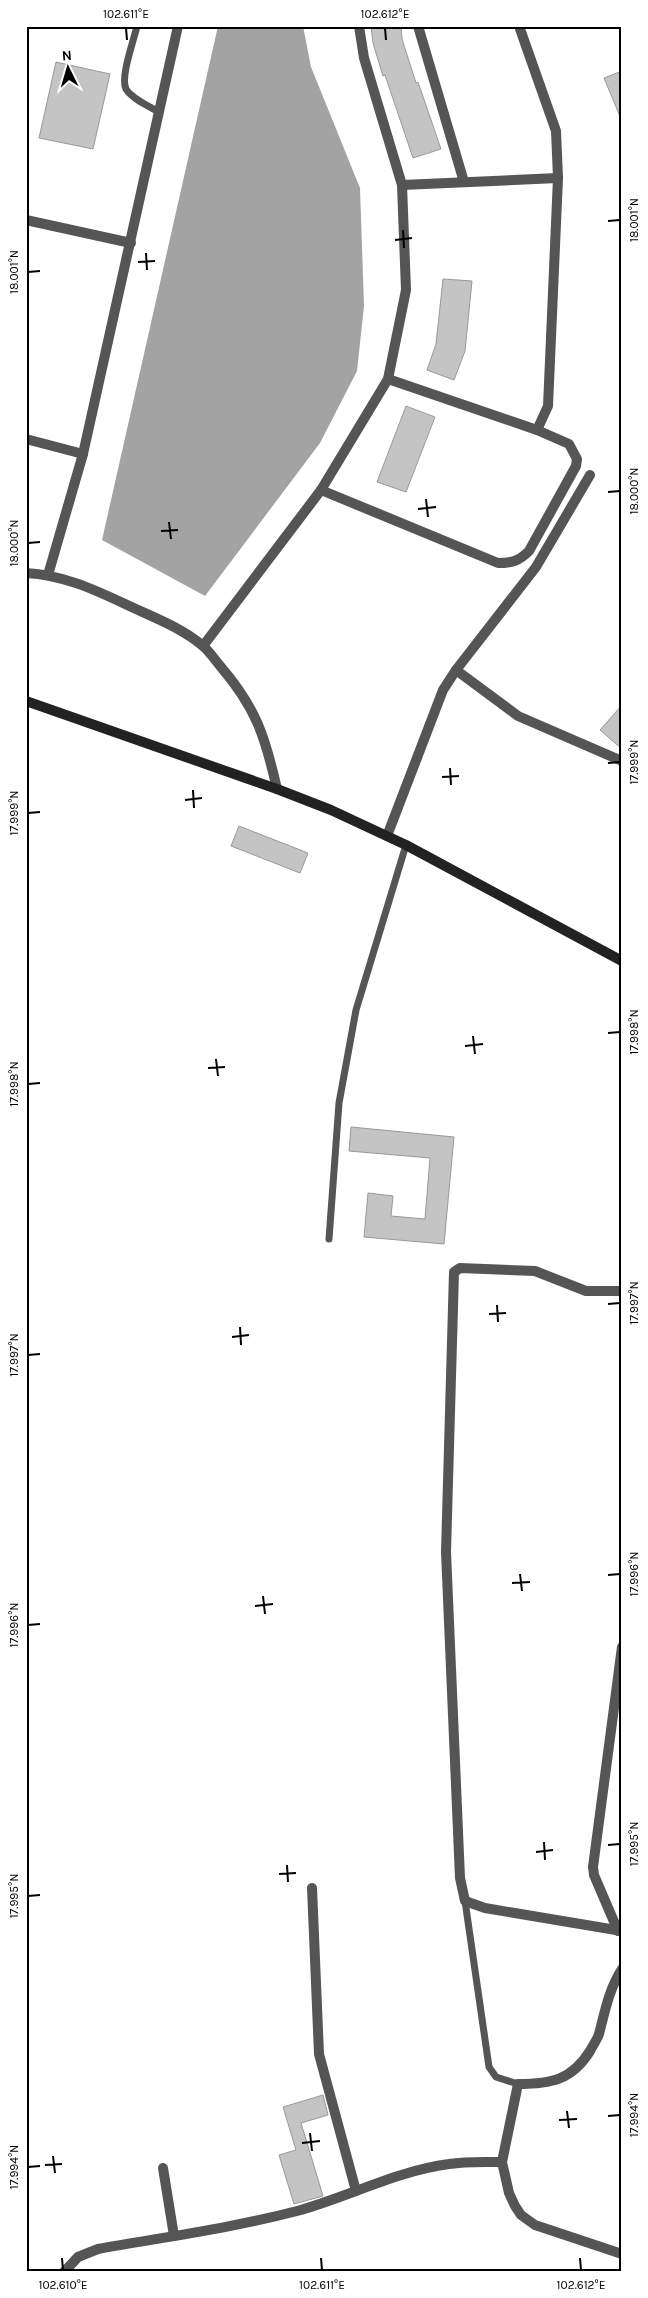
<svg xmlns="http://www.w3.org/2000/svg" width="648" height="2298" font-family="Karla,sans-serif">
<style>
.water{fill:#a3a3a3}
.building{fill:#c4c4c4;stroke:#999}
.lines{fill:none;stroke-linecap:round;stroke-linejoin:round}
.lane{stroke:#555;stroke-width:7}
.street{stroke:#555;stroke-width:10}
.secondary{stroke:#222;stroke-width:10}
.ticks{fill:none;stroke:#000;stroke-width:2}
.neatline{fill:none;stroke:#000;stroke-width:2}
.ticks-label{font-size:12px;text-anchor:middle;fill:#000}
</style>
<rect width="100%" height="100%" fill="#fff"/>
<path class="water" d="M218,26H303L311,67L360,188L364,306L357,371L320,443L205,596L102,540Z"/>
<g class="building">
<path d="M371,26H401L402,39L416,83L418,82L441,149L413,158L385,75L383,76L373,43Z"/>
<path d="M56,62L110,74L93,149L39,138Z"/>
<path d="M622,71V119H621L604,78Z"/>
<path d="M443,279L472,281L465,351L454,380L427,370L436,344Z"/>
<path d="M406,406L435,417L406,492L377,482Z"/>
<path d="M622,705V749L600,730Z"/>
<path d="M239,826L308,853L300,873L231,846Z"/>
<path d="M351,1127L454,1137L444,1244L364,1237L368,1193L393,1196L391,1216L425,1219L430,1158L349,1151Z"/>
<path d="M323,2095L328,2115L301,2123L323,2196L294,2204L279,2155L296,2150L283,2107Z"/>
</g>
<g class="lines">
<g class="lane">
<path d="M137,26C134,40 120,77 126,89C132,99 149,106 159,112"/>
<path d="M329,1239L339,1103L356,1010L406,845"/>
<path d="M465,1901L489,2067L496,2077L518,2084"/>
</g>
<g class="street">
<path d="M418,26L464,182"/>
<path d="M519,26L556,131L558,178L548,406L537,430"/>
<path d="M402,185L558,178"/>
<path d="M26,220L131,243"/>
<path d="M26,439L83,454"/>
<path d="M321,490L498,563C512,563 519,561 529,551L576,466L577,459L569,444L537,430L388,379"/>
<path d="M26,573C62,575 91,588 123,603C150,616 181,627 203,646C210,652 215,660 221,667C256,708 265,736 277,789"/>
<path d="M48,575L83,454L178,26"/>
<path d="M203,646L321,490L388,379L406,290L402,185L364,58L359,26"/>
<path d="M456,670L518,716L622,761"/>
<path d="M387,836L443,690L456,670L536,567L590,475"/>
<path d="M622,1291H586L535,1271L460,1268L454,1272L446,1552L460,1878L465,1901L485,1908L622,1931"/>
<path d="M312,1888L319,2054L356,2191"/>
<path d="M618,1931L594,1875L593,1867L622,1647"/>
<path d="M622,1969C609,1989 605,2011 599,2034C597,2040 593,2045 590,2051C572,2080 551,2084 518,2084L502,2162L509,2193L515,2206L521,2215L535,2225L622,2254"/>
<path d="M163,2168L174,2236"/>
<path d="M64,2272L78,2257L98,2249C165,2237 232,2228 297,2211C348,2197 396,2171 449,2164C467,2161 484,2162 502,2162"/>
</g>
<path class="secondary" d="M26,701L277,789L331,810L406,845L622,961"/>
</g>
<path class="ticks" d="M126,28L127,40M385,28L386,40M608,221L620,220M403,230L404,248M395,240L412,238M146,253L147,270M138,262L155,261M28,272L40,271M608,492L620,491M426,499L428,517M418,509L436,507M169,522L171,539M161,531L178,530M28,543L40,542M608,763L620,762M450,768L451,785M442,777L459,776M193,790L194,808M185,800L202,798M28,813L40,812M608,1033L620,1032M473,1036L475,1054M465,1046L483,1044M216,1059L218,1076M208,1068L225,1067M28,1084L40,1083M608,1304L620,1303M497,1305L498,1322M489,1314L506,1313M240,1327L241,1345M232,1337L249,1335M28,1355L40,1354M520,1574L522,1591M608,1575L620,1574M512,1583L530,1582M263,1596L265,1614M255,1606L273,1604M28,1625L40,1624M544,1842L545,1860M608,1845L620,1844M536,1852L553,1850M287,1865L288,1882M279,1874L296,1873M28,1896L40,1895M567,2111L569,2128M608,2116L620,2115M559,2120L577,2119M310,2133L312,2151M302,2143L320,2141M53,2156L55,2173M45,2165L62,2164M28,2167L40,2166M62,2258L63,2270M321,2258L322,2270M580,2258L581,2270"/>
<rect width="648" height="2298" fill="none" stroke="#ffffff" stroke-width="55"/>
<g transform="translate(68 68) rotate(355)" stroke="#ffffff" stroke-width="4" paint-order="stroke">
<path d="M0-4L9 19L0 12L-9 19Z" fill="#000000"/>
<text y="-8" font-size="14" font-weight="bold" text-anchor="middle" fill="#000000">N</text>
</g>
<rect x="28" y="28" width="592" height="2242" class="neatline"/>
<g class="ticks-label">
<text x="126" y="18">102.611°E</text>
<text x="385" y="18">102.612°E</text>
<text transform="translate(634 220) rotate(-90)" y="4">18.001°N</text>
<text transform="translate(14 272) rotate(-90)" y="4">18.001°N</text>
<text transform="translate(634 491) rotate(-90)" y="4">18.000°N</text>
<text transform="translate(14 543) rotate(-90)" y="4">18.000°N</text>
<text transform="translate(634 762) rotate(-90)" y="4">17.999°N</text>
<text transform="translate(14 813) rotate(-90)" y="4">17.999°N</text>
<text transform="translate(634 1032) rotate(-90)" y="4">17.998°N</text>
<text transform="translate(14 1084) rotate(-90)" y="4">17.998°N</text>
<text transform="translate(634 1303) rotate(-90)" y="4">17.997°N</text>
<text transform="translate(14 1355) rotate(-90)" y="4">17.997°N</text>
<text transform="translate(634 1574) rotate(-90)" y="4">17.996°N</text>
<text transform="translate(14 1625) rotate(-90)" y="4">17.996°N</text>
<text transform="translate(634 1844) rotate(-90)" y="4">17.995°N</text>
<text transform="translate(14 1896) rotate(-90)" y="4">17.995°N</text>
<text transform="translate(634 2115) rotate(-90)" y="4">17.994°N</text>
<text transform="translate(14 2167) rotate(-90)" y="4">17.994°N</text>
<text x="63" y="2289">102.610°E</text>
<text x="322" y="2289">102.611°E</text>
<text x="581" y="2289">102.612°E</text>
</g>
</svg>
